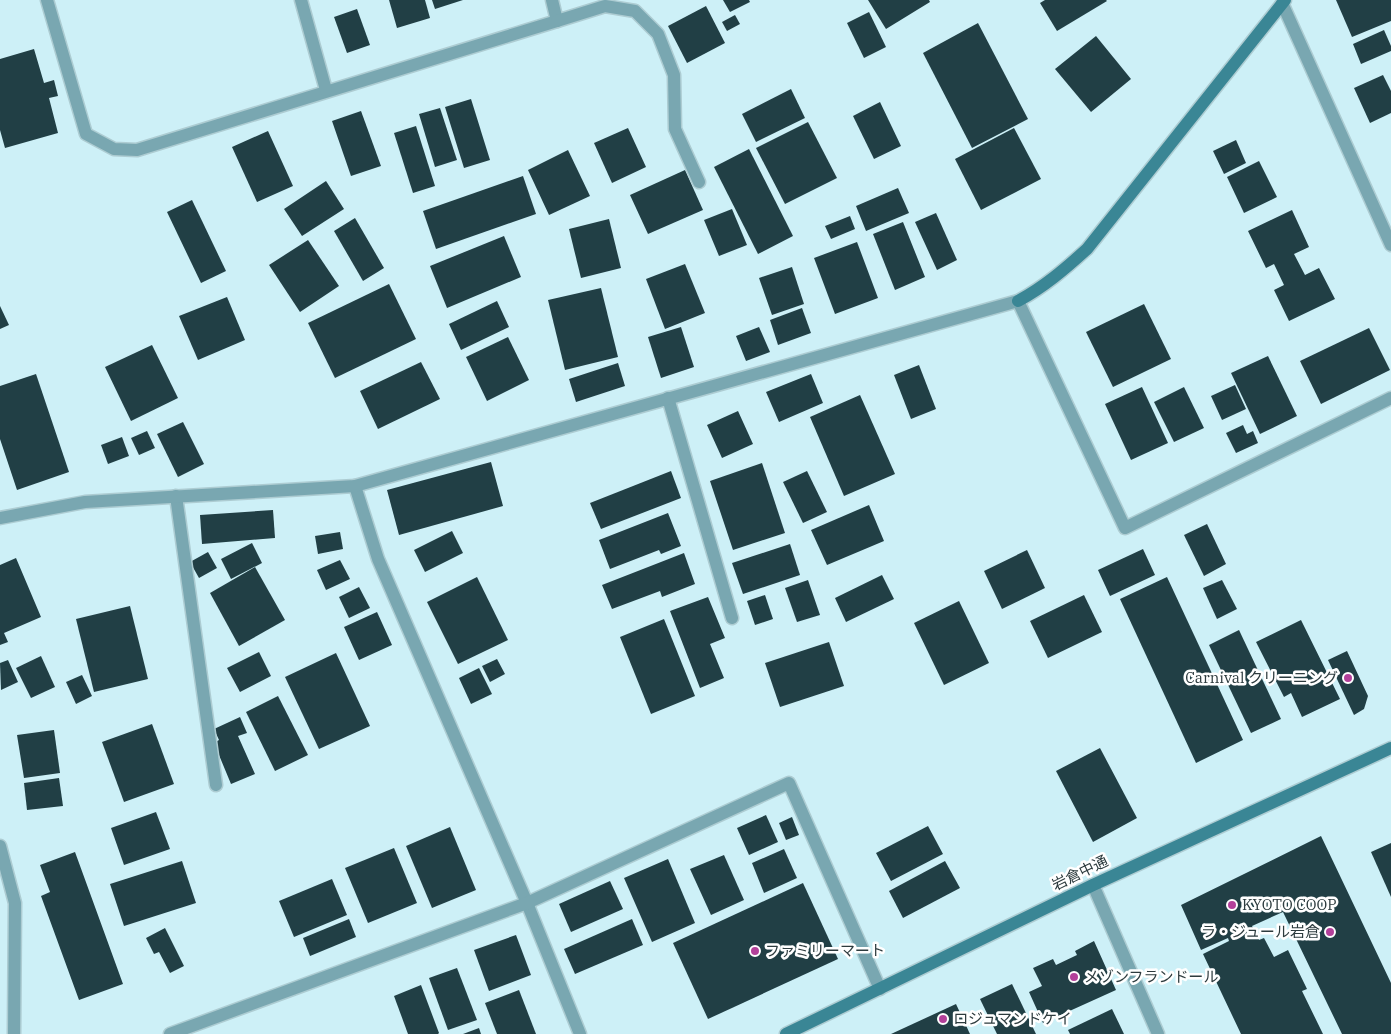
<svg xmlns="http://www.w3.org/2000/svg" width="1391" height="1034" font-family="'IBM Plex Serif','Noto Sans JP',serif">
<style>
.building{fill:#213f45}
.lines{fill:none;stroke-linecap:round;stroke-linejoin:round}
.lane-casing{stroke:#adccd2;stroke-width:15}
.street-casing{stroke:#adccd2;stroke-width:15}
.secondary-casing{stroke:#adccd2;stroke-width:15}
.lane{stroke:#79a7b1;stroke-width:12}
.street{stroke:#79a7b1;stroke-width:12}
.secondary{stroke:#3a8695;stroke-width:12}
.poi-dot{fill:#b3409a;stroke:#fff;stroke-width:2}
.labels{text-anchor:middle;stroke-width:5;stroke-linejoin:round;paint-order:stroke}
.poi-label{font-size:15px;fill:#2d3b3e;stroke:#fff;text-anchor:start}
.street-label{font-size:15px;fill:#2d3b3e;stroke:#fff}
</style>
<rect width="100%" height="100%" fill="#cdf0f7"/>
<g class="building">
<path d="M389,0H425L430,18L397,28Z"/>
<path d="M432,0H463L435,9Z"/>
<path d="M723,0H749L750,2L730,12Z"/>
<path d="M868,0H929L930,2L886,29Z"/>
<path d="M1045,0H1106L1107,1L1057,31L1040,3Z"/>
<path d="M1336,0H1391V21L1352,37Z"/>
<path d="M706,6L725,43L687,63L668,26Z"/>
<path d="M357,9L370,45L347,53L334,17Z"/>
<path d="M869,12L886,47L864,58L847,23Z"/>
<path d="M735,15L740,24L727,31L722,22Z"/>
<path d="M978,23L1028,119L972,148L923,53Z"/>
<path d="M1384,30L1391,46V51L1361,64L1353,44Z"/>
<path d="M1096,36L1131,79L1091,112L1055,69Z"/>
<path d="M34,49L44,83L54,80L58,96L49,98L58,133L5,148L0,130V59Z"/>
<path d="M1383,75L1391,91V113L1370,123L1354,88Z"/>
<path d="M791,89L805,118L756,142L742,114Z"/>
<path d="M471,99L490,160L464,168L445,107Z"/>
<path d="M880,102L901,146L874,159L853,116Z"/>
<path d="M440,108L457,160L435,167L419,114Z"/>
<path d="M361,111L381,166L351,176L332,121Z"/>
<path d="M808,122L837,178L785,204L756,148Z"/>
<path d="M416,126L435,186L413,193L394,133Z"/>
<path d="M628,128L646,167L612,183L594,143Z"/>
<path d="M1014,128L1041,179L981,210L955,159Z"/>
<path d="M268,131L293,186L257,202L232,147Z"/>
<path d="M1236,140L1246,163L1224,174L1213,151Z"/>
<path d="M749,149L793,236L758,254L714,167Z"/>
<path d="M568,150L590,196L549,215L528,170Z"/>
<path d="M1259,161L1277,197L1244,213L1227,177Z"/>
<path d="M685,170L703,210L648,234L630,195Z"/>
<path d="M523,176L536,214L436,249L423,211Z"/>
<path d="M326,181L344,209L302,236L284,209Z"/>
<path d="M898,188L909,213L866,231L856,206Z"/>
<path d="M192,200L226,271L201,283L167,212Z"/>
<path d="M732,209L747,245L719,256L704,220Z"/>
<path d="M1292,210L1309,247L1294,254L1305,275L1319,268L1335,299L1289,321L1274,290L1284,285L1274,264L1266,268L1248,231Z"/>
<path d="M936,213L957,260L937,270L915,222Z"/>
<path d="M850,216L855,229L831,239L825,226Z"/>
<path d="M355,218L384,268L363,281L334,231Z"/>
<path d="M609,219L621,268L581,278L569,229Z"/>
<path d="M903,222L925,277L895,290L873,234Z"/>
<path d="M504,236L521,277L447,308L430,266Z"/>
<path d="M308,240L339,286L300,312L269,265Z"/>
<path d="M857,242L878,298L835,314L814,258Z"/>
<path d="M685,264L705,313L665,329L646,279Z"/>
<path d="M792,267L804,304L772,315L759,278Z"/>
<path d="M389,284L416,339L335,378L308,323Z"/>
<path d="M601,288L618,357L565,370L548,300Z"/>
<path d="M227,297L245,340L198,360L179,316Z"/>
<path d="M497,301L509,327L461,350L449,324Z"/>
<path d="M1144,304L1171,359L1113,387L1086,332Z"/>
<path d="M0,306L9,325L0,329Z"/>
<path d="M802,308L811,333L778,345L770,320Z"/>
<path d="M681,327L694,367L661,378L648,337Z"/>
<path d="M759,327L770,352L746,361L736,336Z"/>
<path d="M1369,328L1390,370L1321,404L1300,361Z"/>
<path d="M508,337L529,380L487,401L466,357Z"/>
<path d="M152,345L178,398L131,421L105,367Z"/>
<path d="M1268,356L1297,416L1260,434L1231,373Z"/>
<path d="M421,362L440,399L378,429L360,391Z"/>
<path d="M618,363L625,386L576,402L569,379Z"/>
<path d="M919,365L936,409L911,419L894,375Z"/>
<path d="M36,374L69,472L17,490L0,439V386Z"/>
<path d="M811,374L823,403L779,422L766,392Z"/>
<path d="M1235,385L1246,409L1222,420L1211,396Z"/>
<path d="M1142,387L1168,443L1131,460L1105,404Z"/>
<path d="M1184,387L1204,428L1174,442L1154,402Z"/>
<path d="M860,395L895,474L844,496L810,417Z"/>
<path d="M738,411L753,444L722,458L707,425Z"/>
<path d="M183,422L204,464L178,477L157,434Z"/>
<path d="M1243,425L1247,434L1253,431L1258,443L1236,453L1226,433Z"/>
<path d="M147,431L155,448L139,455L131,438Z"/>
<path d="M122,437L129,456L108,464L101,445Z"/>
<path d="M491,462L503,506L399,535L387,490Z"/>
<path d="M762,463L785,533L733,550L710,481Z"/>
<path d="M671,471L681,498L601,529L590,503Z"/>
<path d="M807,471L827,512L803,523L783,482Z"/>
<path d="M869,505L884,541L827,565L811,530Z"/>
<path d="M273,510L275,538L202,544L200,515Z"/>
<path d="M668,513L681,546L661,554L659,550L610,569L599,540Z"/>
<path d="M1207,524L1226,564L1204,576L1184,535Z"/>
<path d="M452,531L463,553L425,572L414,550Z"/>
<path d="M340,532L343,549L318,554L315,536Z"/>
<path d="M252,543L262,563L231,579L221,559Z"/>
<path d="M790,544L800,575L743,594L732,563Z"/>
<path d="M1143,549L1155,575L1110,596L1098,570Z"/>
<path d="M1027,550L1045,588L1002,609L984,571Z"/>
<path d="M208,552L217,568L199,578L190,562Z"/>
<path d="M684,553L695,584L662,597L660,591L612,609L602,585Z"/>
<path d="M16,558L41,617L4,633L8,642L0,645V565Z"/>
<path d="M340,560L350,579L326,590L317,570Z"/>
<path d="M255,567L285,620L239,646L210,593Z"/>
<path d="M882,575L894,599L846,622L835,598Z"/>
<path d="M477,577L508,640L458,664L427,602Z"/>
<path d="M1167,577L1243,740L1196,763L1120,599Z"/>
<path d="M808,580L820,615L797,622L785,588Z"/>
<path d="M1222,580L1237,609L1217,619L1203,588Z"/>
<path d="M359,587L370,608L349,618L339,597Z"/>
<path d="M765,595L773,619L755,625L747,601Z"/>
<path d="M1084,595L1102,632L1048,658L1030,621Z"/>
<path d="M708,597L725,638L710,644L724,678L700,688L670,611Z"/>
<path d="M959,601L989,663L944,685L914,623Z"/>
<path d="M130,606L148,679L94,692L76,619Z"/>
<path d="M377,612L392,645L359,660L344,627Z"/>
<path d="M664,619L695,696L651,714L620,637Z"/>
<path d="M1301,620L1340,699L1302,717L1291,693L1284,697L1256,642Z"/>
<path d="M1239,630L1281,719L1251,733L1209,645Z"/>
<path d="M829,642L844,686L780,707L765,663Z"/>
<path d="M1347,651L1368,696L1364,709L1354,715L1328,660Z"/>
<path d="M259,652L271,676L240,692L227,668Z"/>
<path d="M336,653L370,726L319,749L285,677Z"/>
<path d="M41,656L55,687L31,698L16,668Z"/>
<path d="M497,659L505,674L490,682L482,666Z"/>
<path d="M8,660L18,682L1,690L0,663Z"/>
<path d="M479,668L492,694L471,704L459,678Z"/>
<path d="M82,675L92,696L76,704L66,682Z"/>
<path d="M278,696L308,755L275,771L246,712Z"/>
<path d="M240,717L247,733L238,736L255,774L231,784L214,743L219,740L214,729Z"/>
<path d="M152,724L174,784L124,802L102,742Z"/>
<path d="M54,730L60,773L24,778L17,735Z"/>
<path d="M1100,748L1137,818L1093,842L1056,771Z"/>
<path d="M59,778L63,806L27,810L24,783Z"/>
<path d="M156,812L170,849L124,865L111,828Z"/>
<path d="M766,815L778,842L749,855L737,828Z"/>
<path d="M792,817L799,835L786,840L779,823Z"/>
<path d="M928,826L943,854L891,881L876,853Z"/>
<path d="M450,827L476,890L432,908L406,846Z"/>
<path d="M1321,836L1391,983V1034H1342L1283,912L1252,926L1259,940L1264,938L1274,957L1288,950L1307,989L1302,991L1323,1034H1241L1203,954L1229,941L1228,938L1201,950L1181,905Z"/>
<path d="M1391,843V897L1371,852Z"/>
<path d="M394,848L417,903L368,923L345,868Z"/>
<path d="M784,849L797,878L764,893L752,863Z"/>
<path d="M75,852L123,984L79,1000L41,896L50,892L40,865Z"/>
<path d="M724,855L744,900L711,915L690,869Z"/>
<path d="M668,859L695,923L652,942L624,878Z"/>
<path d="M182,861L196,903L124,926L110,884Z"/>
<path d="M945,861L960,888L903,918L889,891Z"/>
<path d="M332,879L347,915L294,937L279,901Z"/>
<path d="M610,881L623,909L571,932L559,904Z"/>
<path d="M803,883L838,959L708,1019L673,943Z"/>
<path d="M349,919L356,937L310,956L303,938Z"/>
<path d="M632,919L643,945L575,974L564,949Z"/>
<path d="M165,928L184,966L170,973L159,952L154,954L146,938Z"/>
<path d="M516,935L531,975L489,991L474,950Z"/>
<path d="M1094,941L1116,990L1043,1023L1029,992L1042,986L1033,968L1053,959L1056,965L1077,955L1075,951Z"/>
<path d="M457,968L477,1020L448,1030L429,978Z"/>
<path d="M1012,984L1036,1034H997L980,999Z"/>
<path d="M421,985L439,1033L438,1034H408L394,996Z"/>
<path d="M519,990L536,1034H497L485,1003Z"/>
<path d="M956,1004L970,1034H891Z"/>
<path d="M1112,1009L1124,1034H1070L1068,1030Z"/>
<path d="M479,1028L481,1034H463Z"/>
</g>
<g class="lines">
<g class="lane-casing">
<g id="lane">
<path d="M668,398L732,618"/>
<path d="M176,496L216,785"/>
<path d="M0,846L15,903L14,1034"/>
</g>
</g>
<g class="street-casing">
<g id="street">
<path d="M47,0L86,134L114,149L137,150L557,21L552,0"/>
<path d="M301,0L326,90"/>
<path d="M1282,3L1391,245"/>
<path d="M557,21L605,6L635,11L658,34L674,75L675,129L699,182"/>
<path d="M355,486L378,559L527,903L580,1034"/>
<path d="M0,518L85,502L355,486L1018,301L1125,528L1391,398"/>
<path d="M1093,885L1158,1034"/>
<path d="M170,1034L527,903L789,783L880,989"/>
</g>
</g>
<g class="secondary-casing">
<g id="secondary">
<path d="M1018,301C1044,287 1065,269 1087,249L1285,0"/>
<path d="M786,1034L1093,885L1391,748"/>
</g>
</g>
<use href="#lane" class="lane"/>
<use href="#street" class="street"/>
<use href="#secondary" class="secondary"/>
</g>
<g class="poi-dot">
<circle cx="1348" cy="678" r="5"/>
<circle cx="1232" cy="905" r="5"/>
<circle cx="1330" cy="932" r="5"/>
<circle cx="755" cy="951" r="5"/>
<circle cx="1074" cy="977" r="5"/>
<circle cx="943" cy="1019" r="5"/>
</g>
<g class="labels">
<g class="poi-label">
<text x="1338" y="683" text-anchor="end">Carnival クリーニング</text>
<text x="1242" y="910">KYOTO COOP</text>
<text x="1320" y="937" text-anchor="end">ラ・ジュール岩倉</text>
<text x="765" y="956">ファミリーマート</text>
<text x="1084" y="982">メゾンフランドール</text>
<text x="953" y="1024">ロジュマンドケイ</text>
</g>
<g class="street-label">
<text transform="translate(1080 873) rotate(-26)" y="5">岩倉中通</text>
</g>
</g>
</svg>
